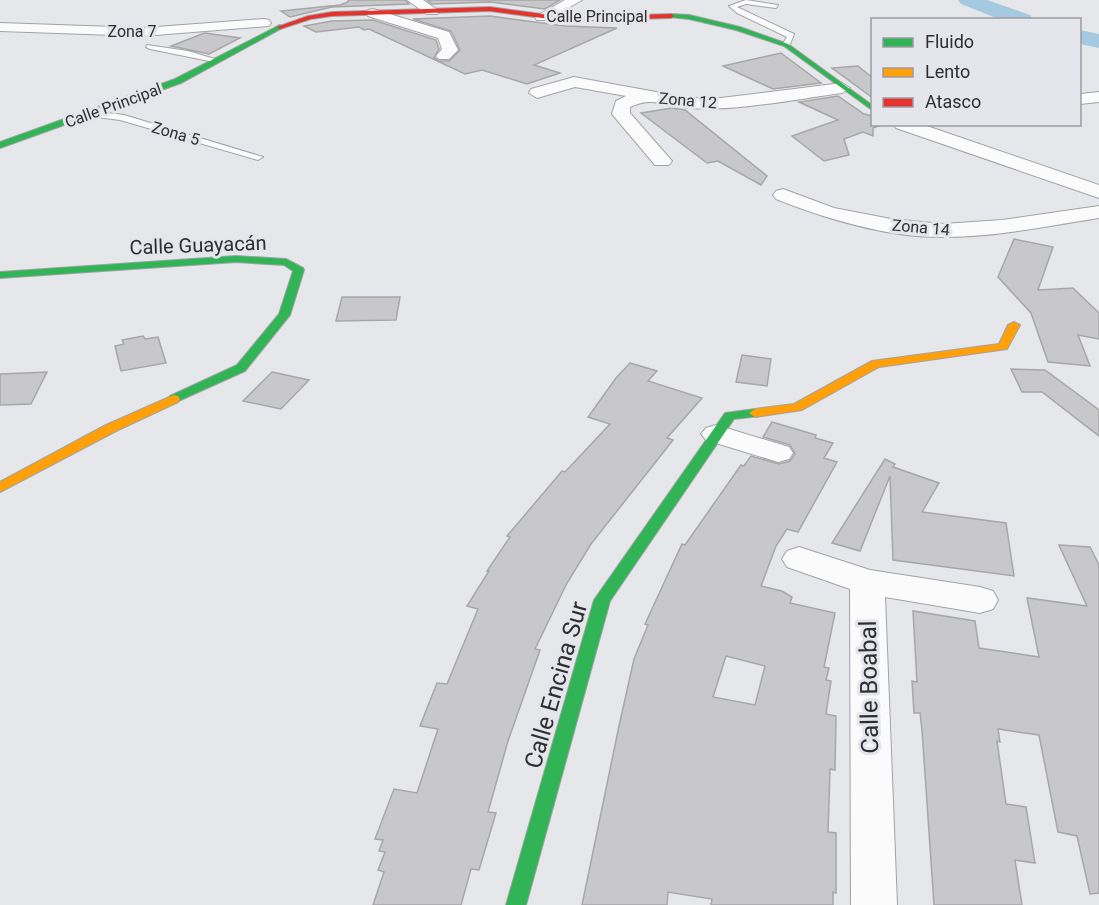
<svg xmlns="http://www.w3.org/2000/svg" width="1099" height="905" font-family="Roboto,sans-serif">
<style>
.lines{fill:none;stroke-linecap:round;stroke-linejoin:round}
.river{fill:#a4c9e1;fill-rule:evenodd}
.building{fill:#c8c8ca;stroke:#a7a7a8;stroke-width:1.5;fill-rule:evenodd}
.lane-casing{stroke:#a2a3a5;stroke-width:2}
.street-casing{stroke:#a2a3a5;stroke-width:2}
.fast-casing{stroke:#a2a3a5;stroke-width:2}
.slow-casing{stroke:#a2a3a5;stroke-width:2}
.jam-casing{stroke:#a2a3a5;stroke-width:2}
.lane{fill:#fbfbfc;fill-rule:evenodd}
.street{fill:#fbfbfc;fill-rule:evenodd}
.fast{fill:#30b455;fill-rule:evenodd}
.slow{fill:#ff9f0a;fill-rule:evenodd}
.jam{fill:#e5322d;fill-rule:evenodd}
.labels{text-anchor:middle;stroke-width:6;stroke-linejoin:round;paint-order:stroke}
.far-street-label{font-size:16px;fill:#2e2e30;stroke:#e5e6ec}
.street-label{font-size:20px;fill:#2e2e30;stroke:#e5e6ec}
.near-street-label{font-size:24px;fill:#2e2e30;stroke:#e5e6ec}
</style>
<rect width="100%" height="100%" fill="#e6e7eb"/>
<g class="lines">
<g class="river">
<path d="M958,0H987L1030,15L1033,20H1001L961,4Z"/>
<path d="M1080,30L1099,34V48L1080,44Z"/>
</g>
</g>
<g class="building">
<path d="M348,0H405L409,4L332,7L290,17L281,11L340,5L348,2Z"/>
<path d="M427,0H560L545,9L490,2L432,4Z"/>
<path d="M490,16L565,26L617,28L534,65L560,73L527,84L482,70L465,74L369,29L364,30L359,27L316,32L304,26L332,21L373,20L436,40L439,49L434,58L439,61H449L460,50L451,31L413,19Z"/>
<path d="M202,34L205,33L240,38L209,54L171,46Z"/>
<path d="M781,53L821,83L773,89L723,66Z"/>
<path d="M858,66L873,78V98L832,68Z"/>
<path d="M838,96L864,114L873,116V124H884L873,128V136L863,132L844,139L849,155L824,161L792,136L838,120L799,102Z"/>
<path d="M672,108L685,110L767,176L761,185L718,161L707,163L641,113Z"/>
<path d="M1014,239L1053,247L1038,290L1073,288L1099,313V339L1078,335L1090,366L1048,362L1031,313L998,277Z"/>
<path d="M342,297H400L396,320L336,321Z"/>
<path d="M143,336L145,339L158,337L166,363L121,371L115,346L124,344L122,340Z"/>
<path d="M742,355L771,359L767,386L736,382Z"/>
<path d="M630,363L657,371L648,381L702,398L667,438L673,440L591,544L567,583L535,649L540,650L508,741L488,812L496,813L479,870L471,869L461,905H373L384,872L378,870L385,852L379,851L383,840L375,839L394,789L417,793L438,729L420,726L437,683L447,684L478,609L467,606L489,571H487L510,537L507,536L562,471L565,472L610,424L588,417L616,378Z"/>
<path d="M1011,369L1045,370L1099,410V436L1042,392H1022Z"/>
<path d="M47,372L31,404L0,405V374Z"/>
<path d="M272,372L309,380L281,409L243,401Z"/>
<path d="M772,422L816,435L815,438L833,443L824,458L837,462L798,532L787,529L776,546L761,586L782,591L792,597L790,603L835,613L824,667L829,668L826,680L831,681L826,714L836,716L835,770L830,769L828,832L836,833V893L833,892V905H711L712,899L668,892L667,905H582L619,726L634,659L648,625L645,624L682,544L685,545L741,465L744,466L751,456L779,464L790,461L795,454L790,445L763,437ZM726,656L765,666L755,705L713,697Z"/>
<path d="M885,459L895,464L893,467L939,483L922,512L1006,523L1014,576L893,560L890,476L860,551L832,543Z"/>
<path d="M1059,545L1090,547L1099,565V893L1090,894L1077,836L1058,832L1039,735L998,729L1000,742L997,741L1006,804L1026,807L1035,863L1015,860L1022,905H934L922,730L920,713H914L912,681L917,682L913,611L975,621L979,648L1039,657L1027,598L1087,606Z"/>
</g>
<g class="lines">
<g class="lane-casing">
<g id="lane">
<path d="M746,0L778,5L776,8L746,4L737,7L794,34L789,47L782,45L787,37L737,13L729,6Z"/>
<path d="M147,45L188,51L218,60L214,62L150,49L146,47Z"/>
<path d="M92,111L124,115L263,157L258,160L120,120L89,116V112Z"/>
</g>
</g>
<g class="street-casing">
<g id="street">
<path d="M407,0H423L439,11L437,14H427Z"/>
<path d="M565,0H582L547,20H537L535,17Z"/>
<path d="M373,9L449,32L458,50L449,59H439L436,56L442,49L438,38L368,16L366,13L368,10Z"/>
<path d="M264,19L269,20L271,23L269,26L143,36L0,31V23L143,28Z"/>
<path d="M574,77L689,98H721L842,83L850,88L842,93C796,99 733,112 689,108C664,106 654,96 630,107V113L672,161L669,165H655L612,114L616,101L626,96L575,87L537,98L529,93L531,89Z"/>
<path d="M1099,92V102L1080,104V94Z"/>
<path d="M893,124H921L1099,185V198L896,128Z"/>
<path d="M783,189L834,208L891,219L943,224L1002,220L1099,206V218C1048,226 996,237 945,237C890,238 826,219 776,199L773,195L776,191Z"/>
<path d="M716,425L789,447L793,453L789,459L778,462L706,440L701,434L706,428Z"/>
<path d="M799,547L870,570L980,587L993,591L998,600L993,609L980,613L885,597L897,905H851L850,589L787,567L782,559L787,551Z"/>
</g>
</g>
<g class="fast-casing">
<g id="fast">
<path d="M671,14L689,15L740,27L788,44L872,105V110L784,46L736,30L689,19L669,17Z"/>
<path d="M280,25L282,28L181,83L0,148V142L175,79Z"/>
<path d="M236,256L286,259L303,268L304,270L290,315L245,371L174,403L170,402L168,399L170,396L237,365L279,314L293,271L284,265L236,262L0,278V272Z"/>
<path d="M755,409L761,413L760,416L734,419L610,601L526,905H506L594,600L725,413Z"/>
</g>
</g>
<g class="slow-casing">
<g id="slow">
<path d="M1014,322L1020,325L1007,349L879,367L802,410L755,417L749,413L755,409L794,404L872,361L999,344L1008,325Z"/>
<path d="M174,395L178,396L180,399L178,402L116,431L0,492V482L106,425Z"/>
</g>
</g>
<g class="jam-casing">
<path id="jam" d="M490,7L565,17L671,14L674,16L671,18L565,21L490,11L332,16L311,19L280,29L277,27L308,16L332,12Z"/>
</g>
<use href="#lane" class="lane"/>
<use href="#street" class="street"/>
<use href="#fast" class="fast"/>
<use href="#slow" class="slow"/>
<use href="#jam" class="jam"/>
</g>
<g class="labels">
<g class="far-street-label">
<text x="597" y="22">Calle Principal</text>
<text x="132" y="37">Zona 7</text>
<text transform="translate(688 100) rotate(5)" y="6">Zona 12</text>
<text transform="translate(113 105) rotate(-20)" y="6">Calle Principal</text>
<text transform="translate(176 133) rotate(16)" y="6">Zona 5</text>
<text transform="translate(921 227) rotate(5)" y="6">Zona 14</text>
</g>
<g class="street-label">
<text transform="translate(198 245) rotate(-2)" y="7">Calle Guayacán</text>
</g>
<g class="near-street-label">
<text transform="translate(556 685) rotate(-74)" y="8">Calle Encina Sur</text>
<text transform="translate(869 687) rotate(-91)" y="8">Calle Boabal</text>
</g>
</g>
<rect x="871" y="18" width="210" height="108" fill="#e5e6ec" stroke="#9c9ca1" stroke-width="1.5"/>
<rect x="883" y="38" width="30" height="9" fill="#30b455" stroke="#9c9ca1" stroke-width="1.5"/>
<text x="925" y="48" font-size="18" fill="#2e2e30">Fluido</text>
<rect x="883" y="68" width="30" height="9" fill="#ff9f0a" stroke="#9c9ca1" stroke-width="1.5"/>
<text x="925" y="78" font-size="18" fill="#2e2e30">Lento</text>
<rect x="883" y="98" width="30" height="9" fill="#e5322d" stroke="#9c9ca1" stroke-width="1.5"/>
<text x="925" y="108" font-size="18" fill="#2e2e30">Atasco</text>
</svg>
